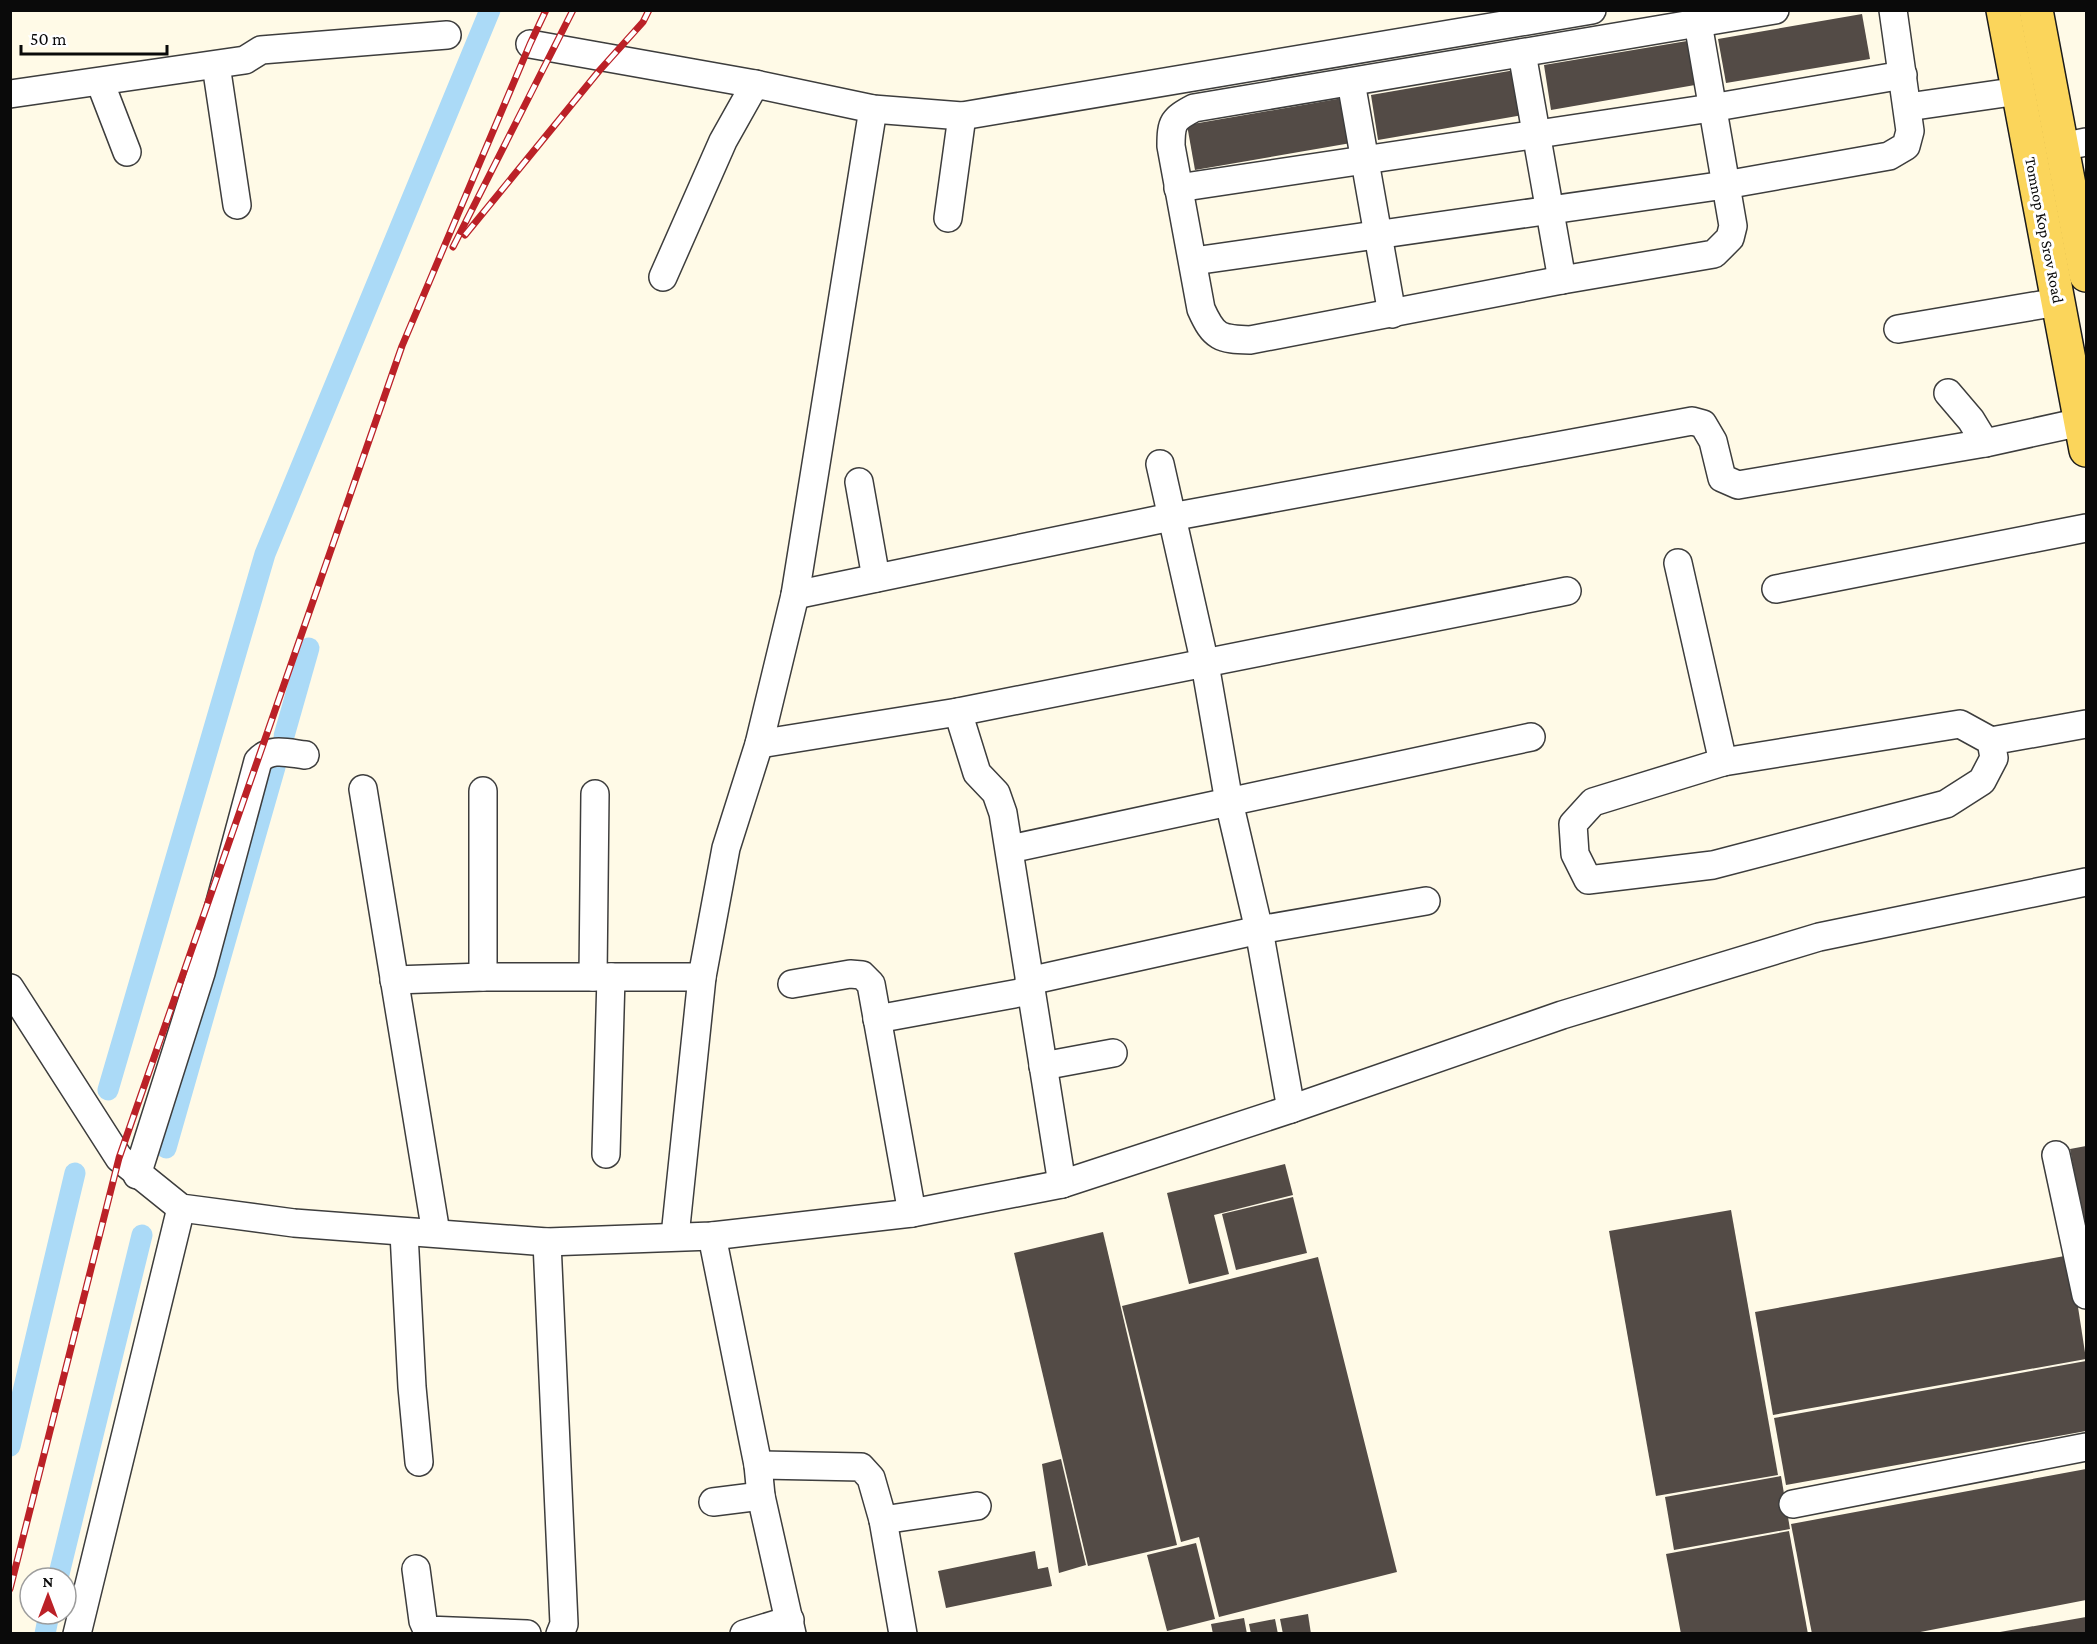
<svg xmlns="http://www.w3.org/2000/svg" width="2097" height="1644" font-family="'Crimson Pro',serif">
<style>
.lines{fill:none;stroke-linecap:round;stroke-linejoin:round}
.canal{stroke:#abdaf7;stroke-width:21}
.building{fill:#534b46}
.minor-casing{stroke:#3d3d3d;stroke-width:30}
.major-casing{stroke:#1b1b1b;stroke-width:36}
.minor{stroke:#fff;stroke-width:27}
.major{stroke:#fbd55b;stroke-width:33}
.rail-casing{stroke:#bb2127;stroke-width:7}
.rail{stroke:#fff;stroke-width:4.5;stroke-dasharray:14;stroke-linecap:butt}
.labels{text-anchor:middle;stroke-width:6;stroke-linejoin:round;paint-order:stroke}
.street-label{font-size:16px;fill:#0a0a0a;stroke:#fff}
</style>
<rect width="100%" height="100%" fill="#fffae7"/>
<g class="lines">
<g class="canal">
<path d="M284,736L309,648"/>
<path d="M108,1090L265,554L490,10"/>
<path d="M166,1148L275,767"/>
<path d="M10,1446L75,1173"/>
<path d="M58,1578L142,1235"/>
<path d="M45,1634L49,1614"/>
</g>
</g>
<g class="building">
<path d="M1862,14L1870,59L1726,83L1718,39Z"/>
<path d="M1687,41L1695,85L1551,110L1544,65Z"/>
<path d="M1515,70L1523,115L1378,140L1371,95Z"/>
<path d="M1343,98L1351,143L1195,170L1187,125Z"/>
<path d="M2086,1146V1231H2085L2070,1149Z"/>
<path d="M1285,1164L1293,1195L1214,1215L1229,1274L1189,1284L1167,1193Z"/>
<path d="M1293,1197L1307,1253L1236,1270L1222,1214Z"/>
<path d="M1731,1210L1778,1475L1656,1496L1609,1231Z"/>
<path d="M1103,1232L1177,1545L1088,1566L1014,1253Z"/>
<path d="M2070,1255L2086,1359L1773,1415L1755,1312Z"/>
<path d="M1318,1257L1397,1572L1219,1617L1199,1537L1181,1542L1122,1306Z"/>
<path d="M2086,1361V1431L1786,1485L1774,1418Z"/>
<path d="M1061,1459L1086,1565L1059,1573L1042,1464Z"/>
<path d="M2086,1469V1600L1910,1634H1812L1791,1524Z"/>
<path d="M1781,1476L1790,1529L1674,1550L1665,1497Z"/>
<path d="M1789,1531L1808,1634H1681L1666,1554Z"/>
<path d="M1196,1543L1215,1619L1167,1631L1147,1555Z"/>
<path d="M1035,1551L1038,1569L1048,1567L1052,1586L946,1608L938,1571Z"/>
<path d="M1308,1614L1311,1634H1283L1280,1619Z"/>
<path d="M2086,1617V1634H2000V1632Z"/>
<path d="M1244,1618L1247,1634H1213L1211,1624Z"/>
<path d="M1275,1619L1278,1634H1251L1249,1624Z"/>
</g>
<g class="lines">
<g class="minor-casing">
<g id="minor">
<path d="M1698,23L1733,226L1730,238L1714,254L1562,280L1250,340C1220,339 1214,338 1201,309L1171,146C1171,122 1173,119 1194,108C1388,75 1581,43 1775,10"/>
<path d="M530,44L755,84L873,109L962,116L1592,10"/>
<path d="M1522,53L1562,280"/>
<path d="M216,65L237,205"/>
<path d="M100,82L127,152"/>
<path d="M1351,82L1392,314"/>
<path d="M10,94L245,60L261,50L447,35"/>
<path d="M1908,107L2019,91"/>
<path d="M2061,147L2086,142"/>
<path d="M1178,188L1711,108L1903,75"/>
<path d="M948,218L962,116"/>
<path d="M1194,261L1725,185L1889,156L1906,146L1910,131L1893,10"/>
<path d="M663,277L723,141L755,84"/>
<path d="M1898,329L2058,302"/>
<path d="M1948,393L1971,420L1985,443"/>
<path d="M1160,464L1205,664L1229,802L1259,930L1291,1109"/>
<path d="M859,482L876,578"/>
<path d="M1678,563L1723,762"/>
<path d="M1776,589L2086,528"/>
<path d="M795,595L1171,517L1692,421L1703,424L1713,441L1722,478L1738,485L1985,443L2081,422"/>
<path d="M958,712L977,773L996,793L1003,813L1062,1184"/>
<path d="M1991,741L1994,758L1982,781L1946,804L1713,865L1588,880L1575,854L1573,824L1593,802L1723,762L1960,724L1991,741L2086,724"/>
<path d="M759,744L958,712L1567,591"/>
<path d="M363,789L436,1233"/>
<path d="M595,794L593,977H702"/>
<path d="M1010,849L1531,737"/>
<path d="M483,977V791"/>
<path d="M394,980L483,977H593"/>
<path d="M1029,981L1259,930L1426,901"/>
<path d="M792,984L850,974L862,975L871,984L912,1213"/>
<path d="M10,988L119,1158L181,1208L294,1223L547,1242L712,1236L912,1213L1062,1184L1291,1109L1562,1015L1819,937L2086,882"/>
<path d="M877,1019L1030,991"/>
<path d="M1043,1066L1113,1053"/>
<path d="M606,1154L611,977"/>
<path d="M2056,1155L2086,1295"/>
<path d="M137,1175L201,973L258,761C270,747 288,753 305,755"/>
<path d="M404,1233L412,1387L419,1462"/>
<path d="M675,1236L702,977L726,848L759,744L795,595L873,109"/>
<path d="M712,1236L758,1465L761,1496L792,1634"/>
<path d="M547,1242L564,1624L560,1634"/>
<path d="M758,1465L861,1467L871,1478L883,1520L903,1634"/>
<path d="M713,1502L761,1496"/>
<path d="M1793,1504L2086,1447"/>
<path d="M883,1520L977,1506"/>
<path d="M416,1569L423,1621L427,1630L527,1634"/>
<path d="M77,1634L181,1208"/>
<path d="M744,1634L790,1620"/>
</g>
</g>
<g class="major-casing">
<g id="major">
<path d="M2003,10L2086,450"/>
<path d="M2036,10L2086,275"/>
</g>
</g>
<use href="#minor" class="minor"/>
<use href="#major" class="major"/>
<g class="rail-casing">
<g id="rail">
<path d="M465,235L599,71L643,22L649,10"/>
<path d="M453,247L573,10"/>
<path d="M10,1589L119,1158L402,346L530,44L546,10"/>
</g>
</g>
<use href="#rail" class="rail"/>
</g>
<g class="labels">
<g class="street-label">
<text transform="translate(2045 230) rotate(79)" y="6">Tomnop Kop Srov Road</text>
</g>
</g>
<rect width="2097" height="1644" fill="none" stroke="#0a0a0a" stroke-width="24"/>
<g transform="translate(48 1596)"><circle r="28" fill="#ffffff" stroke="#9d9d9d" stroke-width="1.5"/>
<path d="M0-4.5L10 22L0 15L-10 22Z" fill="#bb2127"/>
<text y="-9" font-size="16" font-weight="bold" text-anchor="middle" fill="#0a0a0a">N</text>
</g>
<path d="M21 45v9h146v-9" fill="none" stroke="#0a0a0a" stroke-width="3"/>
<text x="30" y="45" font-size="18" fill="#0a0a0a" stroke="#ffffff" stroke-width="4.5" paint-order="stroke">50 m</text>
</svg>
